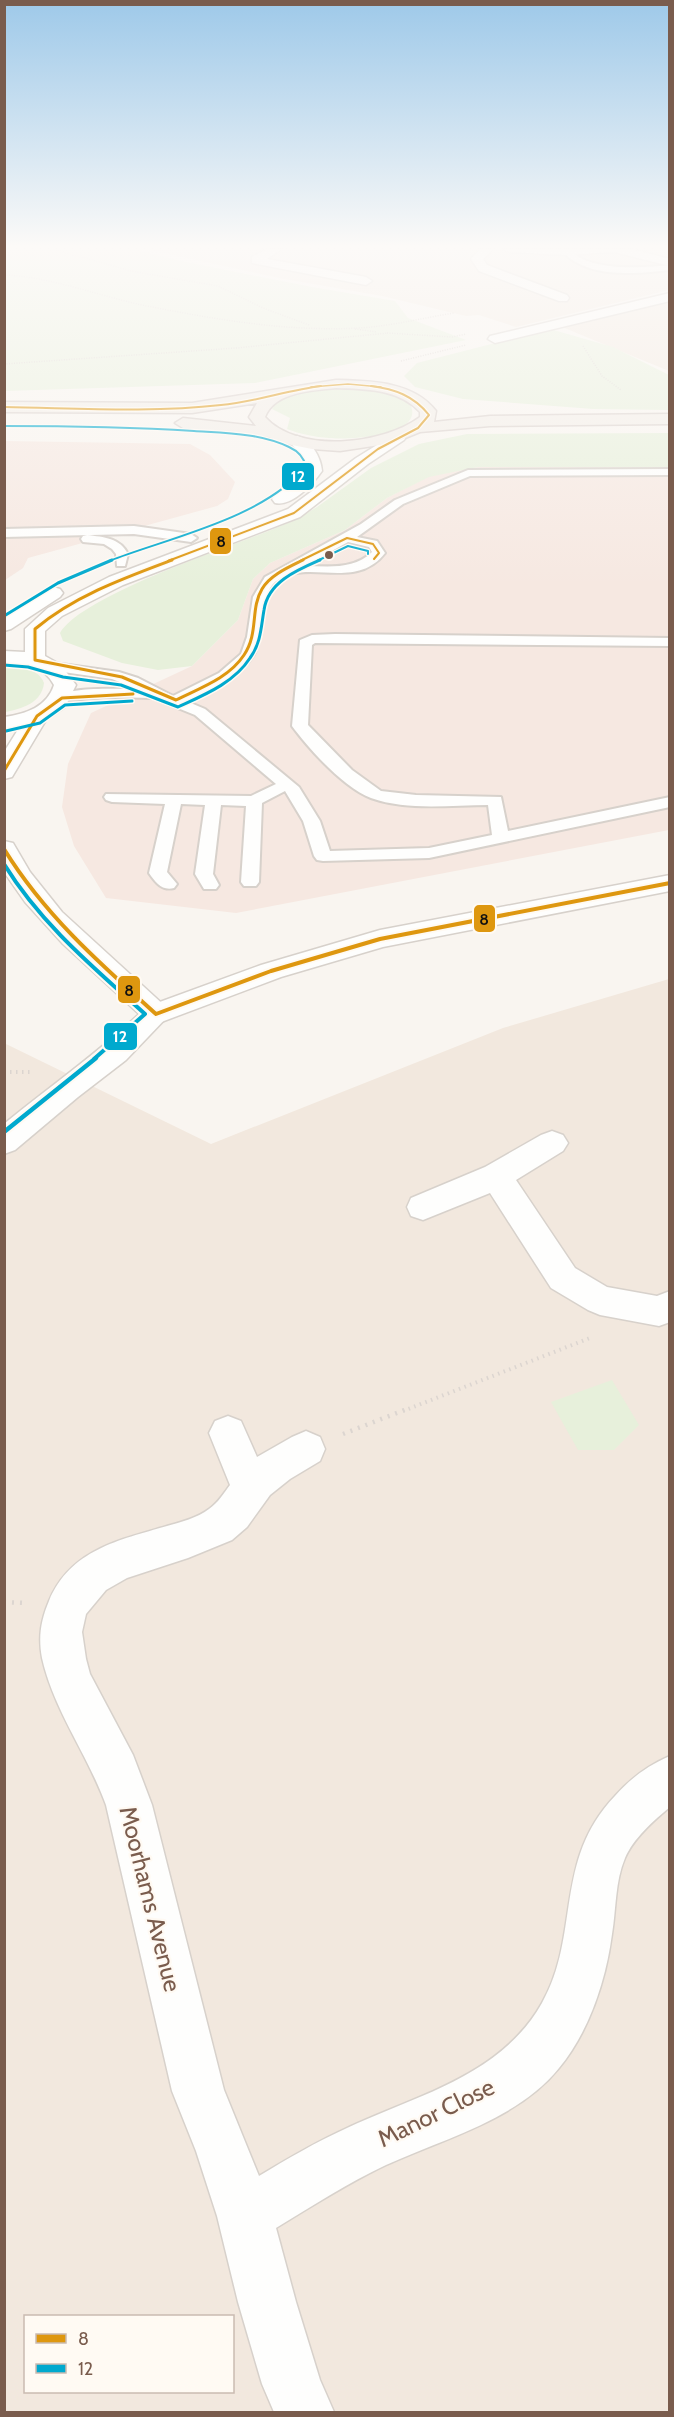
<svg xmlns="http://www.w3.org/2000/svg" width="674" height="2417" font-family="Cabin,sans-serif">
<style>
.residential{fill:#f2e8de;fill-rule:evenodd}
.commercial{fill:#f6e8e1}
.green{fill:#e7f0db}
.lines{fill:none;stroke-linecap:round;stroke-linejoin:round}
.service-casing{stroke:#d7d1cb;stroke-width:4}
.minor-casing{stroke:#d7d1cb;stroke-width:3}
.tertiary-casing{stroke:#d7d1cb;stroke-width:3}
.primary-casing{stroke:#dad1cc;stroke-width:3}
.path-far2{stroke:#dcd5d0;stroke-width:1.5;stroke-dasharray:1 1.5;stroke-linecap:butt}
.path-far1{stroke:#dcd5d0;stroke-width:4;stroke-dasharray:1.5 4.5;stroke-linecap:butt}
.path{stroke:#dcd5d0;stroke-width:4.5;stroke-dasharray:2 6;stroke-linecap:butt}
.service{fill:#fefefd;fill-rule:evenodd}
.minor{fill:#fefefd;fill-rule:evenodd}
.tertiary{fill:#fefefd;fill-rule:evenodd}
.primary{fill:#f3eee8;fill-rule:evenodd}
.bus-1-far3-casing{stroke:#fffaf3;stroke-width:3}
.bus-1-far2-casing{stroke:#fffaf3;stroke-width:4.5}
.bus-1-far1-casing{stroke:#fffaf3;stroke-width:6}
.bus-1-casing{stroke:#fffaf3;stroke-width:8}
.bus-2-far3-casing{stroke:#fffaf3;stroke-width:4.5}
.bus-2-far2-casing{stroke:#fffaf3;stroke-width:6}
.bus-2-far1-casing{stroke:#fffaf3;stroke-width:8}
.bus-2-casing{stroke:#fffaf3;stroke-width:9}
.bus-1-far3{stroke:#de970f;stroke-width:1.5}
.bus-1-far2{stroke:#de970f;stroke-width:2}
.bus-1-far1{stroke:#de970f;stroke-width:3}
.bus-1{stroke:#de970f;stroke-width:4}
.bus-2-far3{stroke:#00a9ce;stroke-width:2}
.bus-2-far2{stroke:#00a9ce;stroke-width:3}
.bus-2-far1{stroke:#00a9ce;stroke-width:4}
.bus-2{stroke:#00a9ce;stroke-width:4.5}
.bus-dot{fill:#7a5c4d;stroke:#fffaf3;stroke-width:2}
.labels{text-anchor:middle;stroke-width:4.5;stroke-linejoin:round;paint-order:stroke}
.near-street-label{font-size:24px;fill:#7a5c4d;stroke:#fffaf3}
.line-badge{stroke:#fffaf3;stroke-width:2}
.badge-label{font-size:16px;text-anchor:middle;font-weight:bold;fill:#fff}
.pale-badge-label{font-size:16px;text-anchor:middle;font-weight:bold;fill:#111}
</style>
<rect width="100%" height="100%" fill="#f9f5f0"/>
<g class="residential">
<path d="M146,249H669V290L516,327L479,315L466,316L382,296L279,278Z"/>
<path d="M669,301V371L562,327Z"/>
<path d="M669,979V2412H5L4,1043L211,1144L503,1028ZM26,2316H232V2392H26Z"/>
</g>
<g class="commercial">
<path d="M5,441L190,444L210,455L235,482L228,499L217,506L28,558L23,568L5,580Z"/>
<path d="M478,467H669V830L236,913L106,898L74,846L62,807L68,764L91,713L192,666L238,620L253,579L270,563L345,530L387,498L429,476Z"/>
</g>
<g class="green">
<path d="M5,249H135L181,261L312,287L395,301L408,318L466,340L255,383L5,391Z"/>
<path d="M550,329L613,347L669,375V410L593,409L463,399L415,387L404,376L417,363Z"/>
<path d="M327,387C354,387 391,386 411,406C423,437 346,440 329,438C315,437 300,434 287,429L290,418L272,409C285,392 307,391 327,387Z"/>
<path d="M669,433V467H478L429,477L387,498L345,530L270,563L253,579L238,620L192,666L158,670L122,663L63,641L60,633C85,592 245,543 295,520L317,507L371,468L419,444L467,434Z"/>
<path d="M4,666C19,666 38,668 44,683C42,703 21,709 5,712Z"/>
<path d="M612,1380L639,1425L614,1450H578L551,1402Z"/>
</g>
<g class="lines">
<g class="service-casing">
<g id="service">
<path d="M561,249H569C588,272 642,268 670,265V270C637,274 583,279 561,249Z"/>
<path d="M670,469V475L470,476L403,504L357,537L377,541L385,553C355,592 306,557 275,582C258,597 266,636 253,656C238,679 209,689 186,701L205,709L299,787L320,821L330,851L429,848L492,835L488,805C450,805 407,811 371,798C344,788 309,749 292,726L300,640L312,635L335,634L670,638V646L315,643L312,645L308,725L352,770L381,791L416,795L501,797L508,831L670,797V807L429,858L323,861L317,860L314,856L303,821L285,791L262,803L259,882L256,886H244L241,882L246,806L221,805L213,874L219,885L216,889H204L195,874L205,805L181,804L167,872L177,884L174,888C162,891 156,883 149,873L165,804L112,802L106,800L104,797L106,794L251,796L276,784L195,715L153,698L106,697L57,701L55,698C66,686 120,689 137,689L112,679L49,670L47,667L49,664L54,663L119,672L138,678L173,696L219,673L241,654L247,637L253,597L265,577L361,524L395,500L468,470ZM348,542L369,547L372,552C354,570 329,566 305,566Z"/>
<path d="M134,526L191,534L197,538L191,542L134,534L4,537V529Z"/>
<path d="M87,535C104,537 120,538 128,554L125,566H117L116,554L112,549L104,544L83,542L81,539L83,536Z"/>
</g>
</g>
<g class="minor-casing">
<g id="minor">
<path d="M267,249H281L267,259L366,277L372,281L366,285L252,263V257Z"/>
<path d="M480,249H493L483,259L487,265L567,295L569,298L567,301H559L479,271L471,259Z"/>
<path d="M503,249H631L670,259V266L614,252L565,255L509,252Z"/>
<path d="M670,293V301L495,343L488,339L490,336Z"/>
<path d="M670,875V891L383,947L281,977L156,1024L146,1021L142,1014L146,1007L261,965L380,930Z"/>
<path d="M552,1131L563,1135L568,1143L563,1151L516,1180L575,1268L607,1287L657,1296L670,1291V1322L659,1326L600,1315L588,1310L551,1288L490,1193L423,1220L411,1216L407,1207L411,1198L485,1167L541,1135Z"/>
<path d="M228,1416L241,1421L257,1457L292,1437L306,1431L320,1437L325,1449L320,1461L290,1479L270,1495L247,1527L232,1540L188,1558L127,1578L106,1590L86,1614L82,1632L86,1659L90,1674L133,1755L152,1805L224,2090L259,2176C287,2159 316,2142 347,2128C417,2095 501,2076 542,2003C581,1934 553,1861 615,1796C631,1778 647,1766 670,1756V1807C654,1820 633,1839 625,1858C615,1881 616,1910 612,1934C606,1980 589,2032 559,2068C517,2120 445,2138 386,2165C348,2183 312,2206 276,2228L296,2302L320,2380L334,2412H274L262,2384L238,2302L217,2216L196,2151L172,2091L106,1805C88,1755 54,1711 42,1658C38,1637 41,1620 49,1601C70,1550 119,1540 167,1526C181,1522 197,1518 209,1509C218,1503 224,1493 230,1485L209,1433L215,1421Z"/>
</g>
</g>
<g class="tertiary-casing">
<g id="tertiary">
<path d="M398,432L404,434L406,437L404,440L368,464L300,517L123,585L62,616L45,631V656L61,665L76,685L65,707L46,720L12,777L4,779V752L19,728L4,731V717C26,714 47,707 54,685C43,665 26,664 4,663V651L25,652V629L48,608L109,577L288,509L356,458Z"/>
<path d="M297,436C311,440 321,457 322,471C313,484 292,507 275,503L272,499L275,495L306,470L305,460L289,441Z"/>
<path d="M53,587L60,589L63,593L60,597L11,629L4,631V616L46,589Z"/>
<path d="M4,841L13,843L30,872L62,912L166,1007L170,1014L126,1060L78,1097L15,1150L4,1154V1124C49,1087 97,1054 139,1014L63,944L25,902L4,872Z"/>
</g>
</g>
<g class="primary-casing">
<path id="primary" d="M336,380C370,381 413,381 436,411L434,422L490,416L670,414V424L490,426L420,432L393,443L340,451L312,449L282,443L269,437L183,428L175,423L183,418L256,426L249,417L257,403L192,413L4,412V402L192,403ZM336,388C366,389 399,389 420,412V417C383,445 298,454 265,417C275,391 313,391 336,388Z"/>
</g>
<g class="path-far2">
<path d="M53,249L131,271L218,286L263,308L309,325"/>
<path d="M4,275C51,277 96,295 142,305C213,319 286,332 359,328C392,326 422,318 454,313"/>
<path d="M355,329L377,332"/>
<path d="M387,333L452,337L466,334"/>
<path d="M583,346L602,376L621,390"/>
<path d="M401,361L466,345"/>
<path d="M4,364L236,348L388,333"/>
</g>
<g class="path-far1">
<path d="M4,1072H31"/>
<path d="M403,1411L590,1338"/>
</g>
<g class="path">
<path d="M343,1434L407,1409"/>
<path d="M4,1602L25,1603"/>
</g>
<use href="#service" class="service"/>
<use href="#minor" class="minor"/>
<use href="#tertiary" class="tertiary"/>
<use href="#primary" class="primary"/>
<g class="bus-1-far3-casing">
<path id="bus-1-far3" d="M311,387L348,384L381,387"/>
</g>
<g class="bus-1-far2-casing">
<g id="bus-1-far2">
<path d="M4,407C76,408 149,413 221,405C255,402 288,390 321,386"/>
<path d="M168,561L294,513L378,449L418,428L429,415C414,396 395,389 371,386"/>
<path d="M300,561L347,538L373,544L379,553L374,559"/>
</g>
</g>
<g class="bus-1-far1-casing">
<g id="bus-1-far1">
<path d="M172,560C124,578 74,596 35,629V660L122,677L176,700C200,688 229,678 244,655C259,633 250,609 262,589C270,575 289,567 303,560"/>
<path d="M4,771L37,716L62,698L133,694"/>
</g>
</g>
<g class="bus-1-casing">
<path id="bus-1" d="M4,849C44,914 99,963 156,1014L271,971L380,939L670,883"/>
</g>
<g class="bus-2-far3-casing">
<g id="bus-2-far3">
<path d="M4,426C67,426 130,427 194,431C225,433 260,433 289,447C298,451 304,457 306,467C261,519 171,537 109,561"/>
<path d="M317,561L348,546L368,551V554"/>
</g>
</g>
<g class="bus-2-far2-casing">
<g id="bus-2-far2">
<path d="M4,616L58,583L112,560"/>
<path d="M4,665L28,667L63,677L121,685L178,707C204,695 234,683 250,658C261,643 261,627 264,610C268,582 297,570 320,560"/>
<path d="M6,731L40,723L65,705L132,701"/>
</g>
</g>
<g class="bus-2-far1-casing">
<path id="bus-2-far1" d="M4,864C41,924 93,967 145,1014L94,1059"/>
</g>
<g class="bus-2-casing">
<path id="bus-2" d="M4,1132L96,1058"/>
</g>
<use href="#bus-1-far3" class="bus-1-far3"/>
<use href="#bus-1-far2" class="bus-1-far2"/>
<use href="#bus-1-far1" class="bus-1-far1"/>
<use href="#bus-1" class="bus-1"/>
<use href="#bus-2-far3" class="bus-2-far3"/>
<use href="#bus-2-far2" class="bus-2-far2"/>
<use href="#bus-2-far1" class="bus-2-far1"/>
<use href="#bus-2" class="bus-2"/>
</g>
<linearGradient id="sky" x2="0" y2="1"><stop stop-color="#9ec9e9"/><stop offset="0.42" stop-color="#fcfaf8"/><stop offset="1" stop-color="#fcfaf8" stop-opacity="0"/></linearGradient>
<rect width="674" height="587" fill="url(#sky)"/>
<circle class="bus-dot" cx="329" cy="555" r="5"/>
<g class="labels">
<g class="near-street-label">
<text transform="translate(150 1899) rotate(76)" y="8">Moorhams Avenue</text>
<text transform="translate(436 2113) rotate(-26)" y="8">Manor Close</text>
</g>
</g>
<g class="line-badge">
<rect x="281" y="462" width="34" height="29" rx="6" fill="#00a9ce"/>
<rect x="209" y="527" width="23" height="28" rx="6" fill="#de970f"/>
<rect x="473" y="904" width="23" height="29" rx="6" fill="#de970f"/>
<rect x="117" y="975" width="24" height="29" rx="6" fill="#de970f"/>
<rect x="103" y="1022" width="35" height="29" rx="6" fill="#00a9ce"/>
</g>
<g class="badge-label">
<text x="298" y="482">12</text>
<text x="120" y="1042">12</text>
</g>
<g class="pale-badge-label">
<text x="221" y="547">8</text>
<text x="484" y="925">8</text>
<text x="129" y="996">8</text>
</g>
<rect width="674" height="2417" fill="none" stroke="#7a5c4d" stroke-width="12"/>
<rect x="24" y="2315" width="210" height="78" fill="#fffaf3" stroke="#cabbb1" stroke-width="1.5"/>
<rect x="36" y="2334" width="30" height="9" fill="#de970f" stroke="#cabbb1" stroke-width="1.5"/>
<text x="78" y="2345" font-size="18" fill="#7a5c4d">8</text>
<rect x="36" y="2364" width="30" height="9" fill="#00a9ce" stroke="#cabbb1" stroke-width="1.5"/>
<text x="78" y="2375" font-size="18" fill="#7a5c4d">12</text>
</svg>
